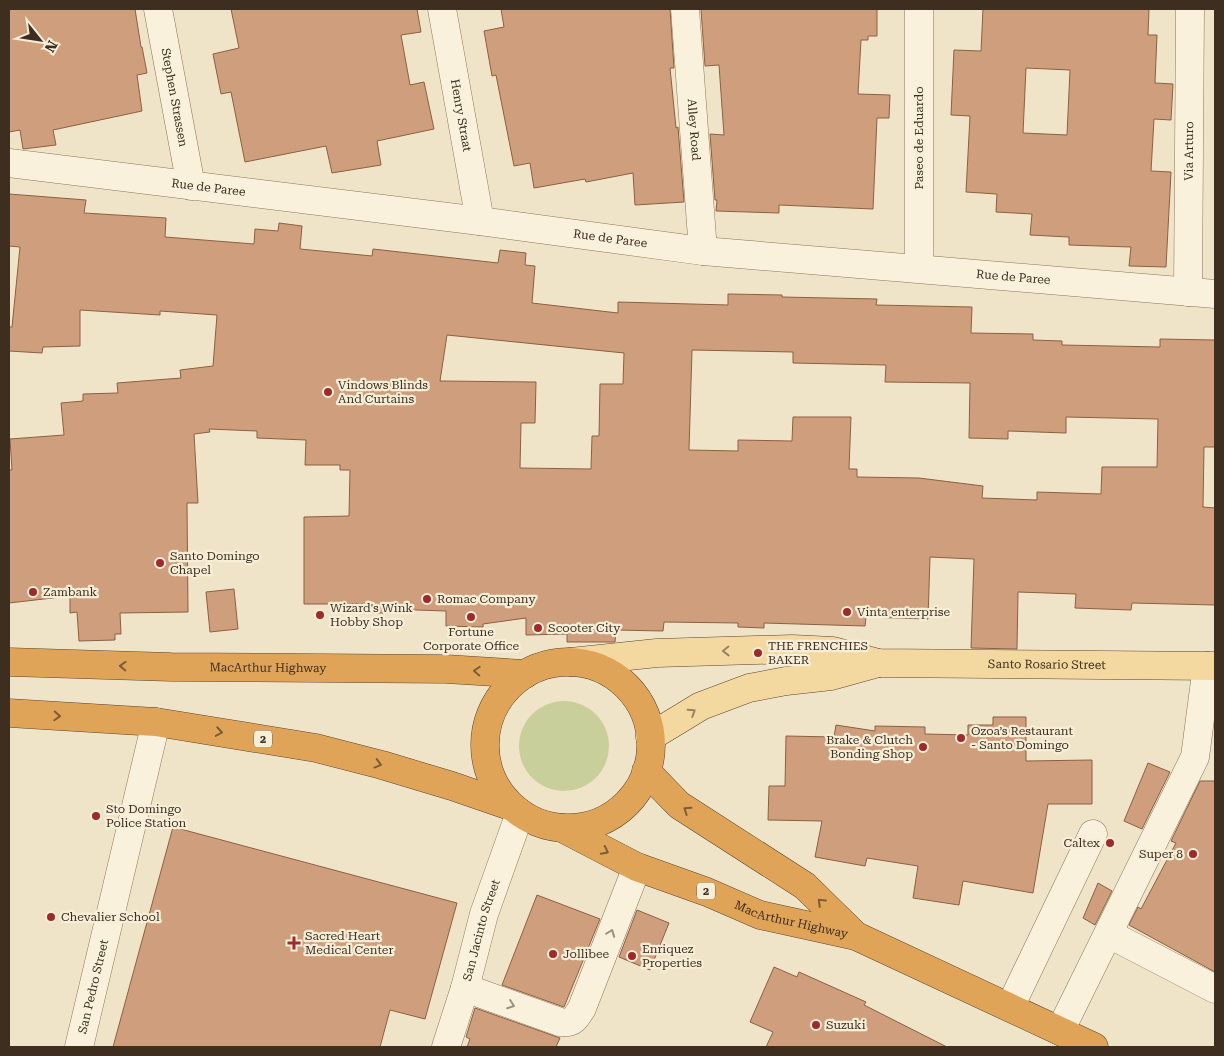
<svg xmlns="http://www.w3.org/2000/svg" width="1224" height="1056" font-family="'Roboto Serif',serif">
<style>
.green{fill:#c9cf9b}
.building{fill:#cf9f7d;stroke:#8d5f41;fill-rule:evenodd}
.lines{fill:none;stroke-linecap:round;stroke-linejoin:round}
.minor-casing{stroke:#8d765c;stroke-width:29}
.major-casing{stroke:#5b4430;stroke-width:29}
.highway-casing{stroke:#5b4430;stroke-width:29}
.minor{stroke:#faf1dc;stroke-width:28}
.major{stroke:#f3d9a0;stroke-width:28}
.highway{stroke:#e0a458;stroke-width:28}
.oneway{stroke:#988460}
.oneway2{stroke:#7e5d36}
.oneway3{stroke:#9c907e}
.poi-dot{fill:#9e2a2b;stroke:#f7eed8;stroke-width:2}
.labels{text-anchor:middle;stroke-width:4.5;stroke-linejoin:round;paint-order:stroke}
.shield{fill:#f7eed8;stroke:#756857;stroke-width:1}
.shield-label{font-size:11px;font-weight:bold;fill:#3d2e20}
.street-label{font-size:12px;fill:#3d2e20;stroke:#f7eed8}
.poi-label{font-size:12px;fill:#3d2e20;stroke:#f7eed8;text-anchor:start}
</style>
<rect width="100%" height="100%" fill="#f0e4c8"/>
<circle class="green" cx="564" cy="746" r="45"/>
<g class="building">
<path d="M9,9H135L141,47H142L147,73L137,75L142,111L53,130L56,145L23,149L20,130L9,132Z"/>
<path d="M231,9H417L421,32L401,35L410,85L424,82L434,129L377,141L381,165L332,173L326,146L245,162L231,92L221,94L213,54L239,48Z"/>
<path d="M501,9H670L674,68H670L676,128L678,127L684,202L635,205L633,173L586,182L585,179L534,188L530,163L514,166L496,75L492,76L484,31L504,27Z"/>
<path d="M701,9H877V36H868V40H861L858,94L890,95L889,118H877L873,209L779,205V213L716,211L717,200H715L710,134L724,135L719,65L705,66Z"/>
<path d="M983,9H1149L1148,35H1157L1155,83L1173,84L1171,120L1154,119L1151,171L1171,172L1166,267L1129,266L1131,247L1069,245V237L1030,235L1032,214L996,212L997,194L966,192L970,116L951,115L954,50L981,51ZM1026,68L1070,70L1067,135L1023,133Z"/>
<path d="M9,194L86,200L84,213L166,218L165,237L254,244L255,229L278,231L279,223L302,226L300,249L372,256L373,249L498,263L500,250L526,253L525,265L535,266L532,303L618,313V302L728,305V294L782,295V297L877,299L876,305L972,307L971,333L1033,334V340L1062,341V345L1160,347V339L1215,340V447H1204L1203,507L1215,508V605L1132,603L1131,610L1075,608L1076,594L1018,592L1017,649L971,648L974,559L930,557L928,619L866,617L865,626L764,623V628L738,627V623L664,622L663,631L616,630L615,642H567V634L526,635V618L483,624V627L446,626V611L388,609V613H363V604H304V517L349,516L350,470H340V465H305L306,440L257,438V431L209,429L210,432L194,434L198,503H187L188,612L120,613L121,634H115V640L79,641L77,612L70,613V596L9,603V470H12L10,439L64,435L61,403L83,401V394L118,393L117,383L181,378L180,370L213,366L217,315L160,311V315L80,310V346L43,347L42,353L9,351V327H12L20,247L9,246ZM447,335L624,353L623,384H600L599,436H592L591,469L520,468L521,423H535L536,382L440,381ZM692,350L793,352V363L886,365L885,382L970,383L969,438L1008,439V431L1066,433V417L1158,419L1157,467H1102L1101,494L1037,492V500L982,498L983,486L919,478L857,477V469H849L851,417H793L792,441L738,440V451L689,450Z"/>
<path d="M234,589L238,629L210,632L206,592Z"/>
<path d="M993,717H1026V761L1092,760V804H1048L1033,893L963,881L959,905L913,898L918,866L867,858L865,866L815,857L822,821L768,820L769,786H785L786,736L834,737L836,725L875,731V726L925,727V734L968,735V725H993Z"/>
<path d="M1148,763L1170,772L1142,829L1124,821Z"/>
<path d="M1200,781H1215V972L1129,925L1138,907L1141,909L1176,843L1171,841Z"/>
<path d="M173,827L457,903L425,1019L390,1010L380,1047H113Z"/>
<path d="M1098,883L1112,891L1095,925L1083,918Z"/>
<path d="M537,895L600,919L564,1007L502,985Z"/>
<path d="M637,910L669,923L650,970L619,957Z"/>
<path d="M774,967L797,977L799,972L866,1002L864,1005L947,1047H766L773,1032L750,1022Z"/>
<path d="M475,1008L560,1038L556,1047H467L470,1039L466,1037Z"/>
</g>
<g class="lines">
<g class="minor-casing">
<g id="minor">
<path id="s1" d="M158,9L191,186"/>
<path id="s2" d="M442,9L480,221"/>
<path id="s3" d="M685,9L703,251"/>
<path d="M919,9V268"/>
<path id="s4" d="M9,163L480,221L703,251L1215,294"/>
<path id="s5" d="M1188,292L1190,9"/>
<path d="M1109,934L1215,989"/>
<path d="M465,988L560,1022C573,1024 576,1018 582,1008L637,867"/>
<path d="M1010,1007L1093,834"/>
<path d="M1060,1031L1195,757L1207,666"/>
<path id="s6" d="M79,1047L156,722"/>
<path id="s7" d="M446,1047L465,988L484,914L520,813"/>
</g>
</g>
<g class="major-casing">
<g id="major">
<path id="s8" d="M571,662L657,653L792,649L833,651L878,663L1215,666"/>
<path d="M650,737L701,706L749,688L786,681L831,676L878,663"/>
</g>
</g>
<g class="highway-casing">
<g id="highway">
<path id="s9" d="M9,662L171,667L446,669L525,674"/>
<circle cx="568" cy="745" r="83"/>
<path d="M9,713L156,722L316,748L382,765L452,786L510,806"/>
<path d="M646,771L679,805L805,886L856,936"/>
<path id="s10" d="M562,828L637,867L707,892L760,915L856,936L1094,1047"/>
</g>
</g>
<use href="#minor" class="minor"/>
<use href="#major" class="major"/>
<use href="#highway" class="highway"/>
</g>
<defs><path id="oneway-chevron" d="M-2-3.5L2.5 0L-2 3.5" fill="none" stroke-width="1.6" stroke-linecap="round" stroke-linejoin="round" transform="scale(1.25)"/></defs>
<g class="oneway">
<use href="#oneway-chevron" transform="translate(726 651) rotate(179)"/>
<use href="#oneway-chevron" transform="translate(692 712) rotate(-33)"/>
</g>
<g class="oneway2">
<use href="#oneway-chevron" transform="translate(123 666) rotate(-178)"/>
<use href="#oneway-chevron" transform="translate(477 671) rotate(-177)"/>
<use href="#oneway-chevron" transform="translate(57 716) rotate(3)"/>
<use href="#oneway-chevron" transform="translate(219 732) rotate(9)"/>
<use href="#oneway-chevron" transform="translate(378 764) rotate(15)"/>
<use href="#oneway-chevron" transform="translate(687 810) rotate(-146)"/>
<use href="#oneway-chevron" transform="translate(605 851) rotate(27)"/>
<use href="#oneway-chevron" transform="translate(821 902) rotate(-136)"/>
</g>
<g class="oneway3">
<use href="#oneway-chevron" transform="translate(611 933) rotate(-69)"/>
<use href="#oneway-chevron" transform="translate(511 1005) rotate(20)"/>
</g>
<g class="poi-dot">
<circle cx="328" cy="392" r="5"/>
<circle cx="160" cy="563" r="5"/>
<circle cx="33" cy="592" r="5"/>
<circle cx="427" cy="599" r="5"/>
<circle cx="847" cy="612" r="5"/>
<circle cx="320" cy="615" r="5"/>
<circle cx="471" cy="617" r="5"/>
<circle cx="538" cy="628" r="5"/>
<circle cx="758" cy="653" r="5"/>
<circle cx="961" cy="738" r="5"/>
<circle cx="923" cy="747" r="5"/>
<circle cx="96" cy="816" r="5"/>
<circle cx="1110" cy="843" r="5"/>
<circle cx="1193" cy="854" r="5"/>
<circle cx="51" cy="917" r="5"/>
<path d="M291.5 935.5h5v5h5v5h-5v5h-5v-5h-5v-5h5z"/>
<circle cx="553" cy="954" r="5"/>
<circle cx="632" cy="956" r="5"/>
<circle cx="816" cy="1025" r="5"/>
</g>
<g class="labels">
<g class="shield">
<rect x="254" y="730.5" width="18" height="17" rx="4"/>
<rect x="697" y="882.5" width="18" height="17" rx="4"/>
</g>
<g class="shield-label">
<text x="263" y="743">2</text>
<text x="706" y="895">2</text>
</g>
<g class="street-label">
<text dy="4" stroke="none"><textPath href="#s1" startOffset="90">Stephen Strassen</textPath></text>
<text dy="4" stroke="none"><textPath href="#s2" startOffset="108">Henry Straat</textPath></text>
<text dy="4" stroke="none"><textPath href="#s3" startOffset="121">Alley Road</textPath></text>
<text transform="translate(919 138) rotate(-90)" y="4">Paseo de Eduardo</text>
<text dy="4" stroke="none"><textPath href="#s5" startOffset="141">Via Arturo</textPath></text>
<text dy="4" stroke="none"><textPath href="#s4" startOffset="201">Rue de Paree</textPath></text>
<text dy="4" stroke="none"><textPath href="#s4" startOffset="606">Rue de Paree</textPath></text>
<text dy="4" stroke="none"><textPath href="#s4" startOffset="1011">Rue de Paree</textPath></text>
<text dy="4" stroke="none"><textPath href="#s8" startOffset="478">Santo Rosario Street</textPath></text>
<text dy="4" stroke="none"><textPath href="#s9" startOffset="259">MacArthur Highway</textPath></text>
<text dy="4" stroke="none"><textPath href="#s10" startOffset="248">MacArthur Highway</textPath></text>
<text dy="4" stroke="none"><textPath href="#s7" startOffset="122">San Jacinto Street</textPath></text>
<text dy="4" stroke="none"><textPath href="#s6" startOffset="62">San Pedro Street</textPath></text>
</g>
<g class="poi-label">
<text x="338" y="389">Vindows Blinds<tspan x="338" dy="14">And Curtains</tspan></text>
<text x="170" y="560">Santo Domingo<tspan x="170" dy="14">Chapel</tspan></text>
<text x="43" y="596">Zambank</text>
<text x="437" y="603">Romac Company</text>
<text x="330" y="612">Wizard's Wink<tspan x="330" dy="14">Hobby Shop</tspan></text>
<text x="857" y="616">Vinta enterprise</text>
<text x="548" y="632">Scooter City</text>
<text x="471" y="636" text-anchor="middle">Fortune<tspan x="471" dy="14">Corporate Office</tspan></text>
<text x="768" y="650">THE FRENCHIES<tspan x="768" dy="14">BAKER</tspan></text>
<text x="971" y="735">Ozoa’s Restaurant<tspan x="971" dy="14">- Santo Domingo</tspan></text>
<text x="913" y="744" text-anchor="end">Brake &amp; Clutch<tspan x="913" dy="14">Bonding Shop</tspan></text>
<text x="106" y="813">Sto Domingo<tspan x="106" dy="14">Police Station</tspan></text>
<text x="1100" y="847" text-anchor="end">Caltex</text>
<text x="1183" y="858" text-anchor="end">Super 8</text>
<text x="61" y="921">Chevalier School</text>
<text x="305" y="940">Sacred Heart<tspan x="305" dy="14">Medical Center</tspan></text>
<text x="642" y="953">Enriquez<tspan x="642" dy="14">Properties</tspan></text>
<text x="563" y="958">Jollibee</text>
<text x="826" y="1029">Suzuki</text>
</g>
</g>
<rect width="1224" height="1056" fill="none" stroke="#3d2e20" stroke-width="20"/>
<g transform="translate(40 40) rotate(120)" stroke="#f7eed8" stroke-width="4" paint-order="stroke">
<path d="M0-4L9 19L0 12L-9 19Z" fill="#3d2e20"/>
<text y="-8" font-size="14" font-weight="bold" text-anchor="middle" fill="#3d2e20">N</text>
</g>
</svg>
